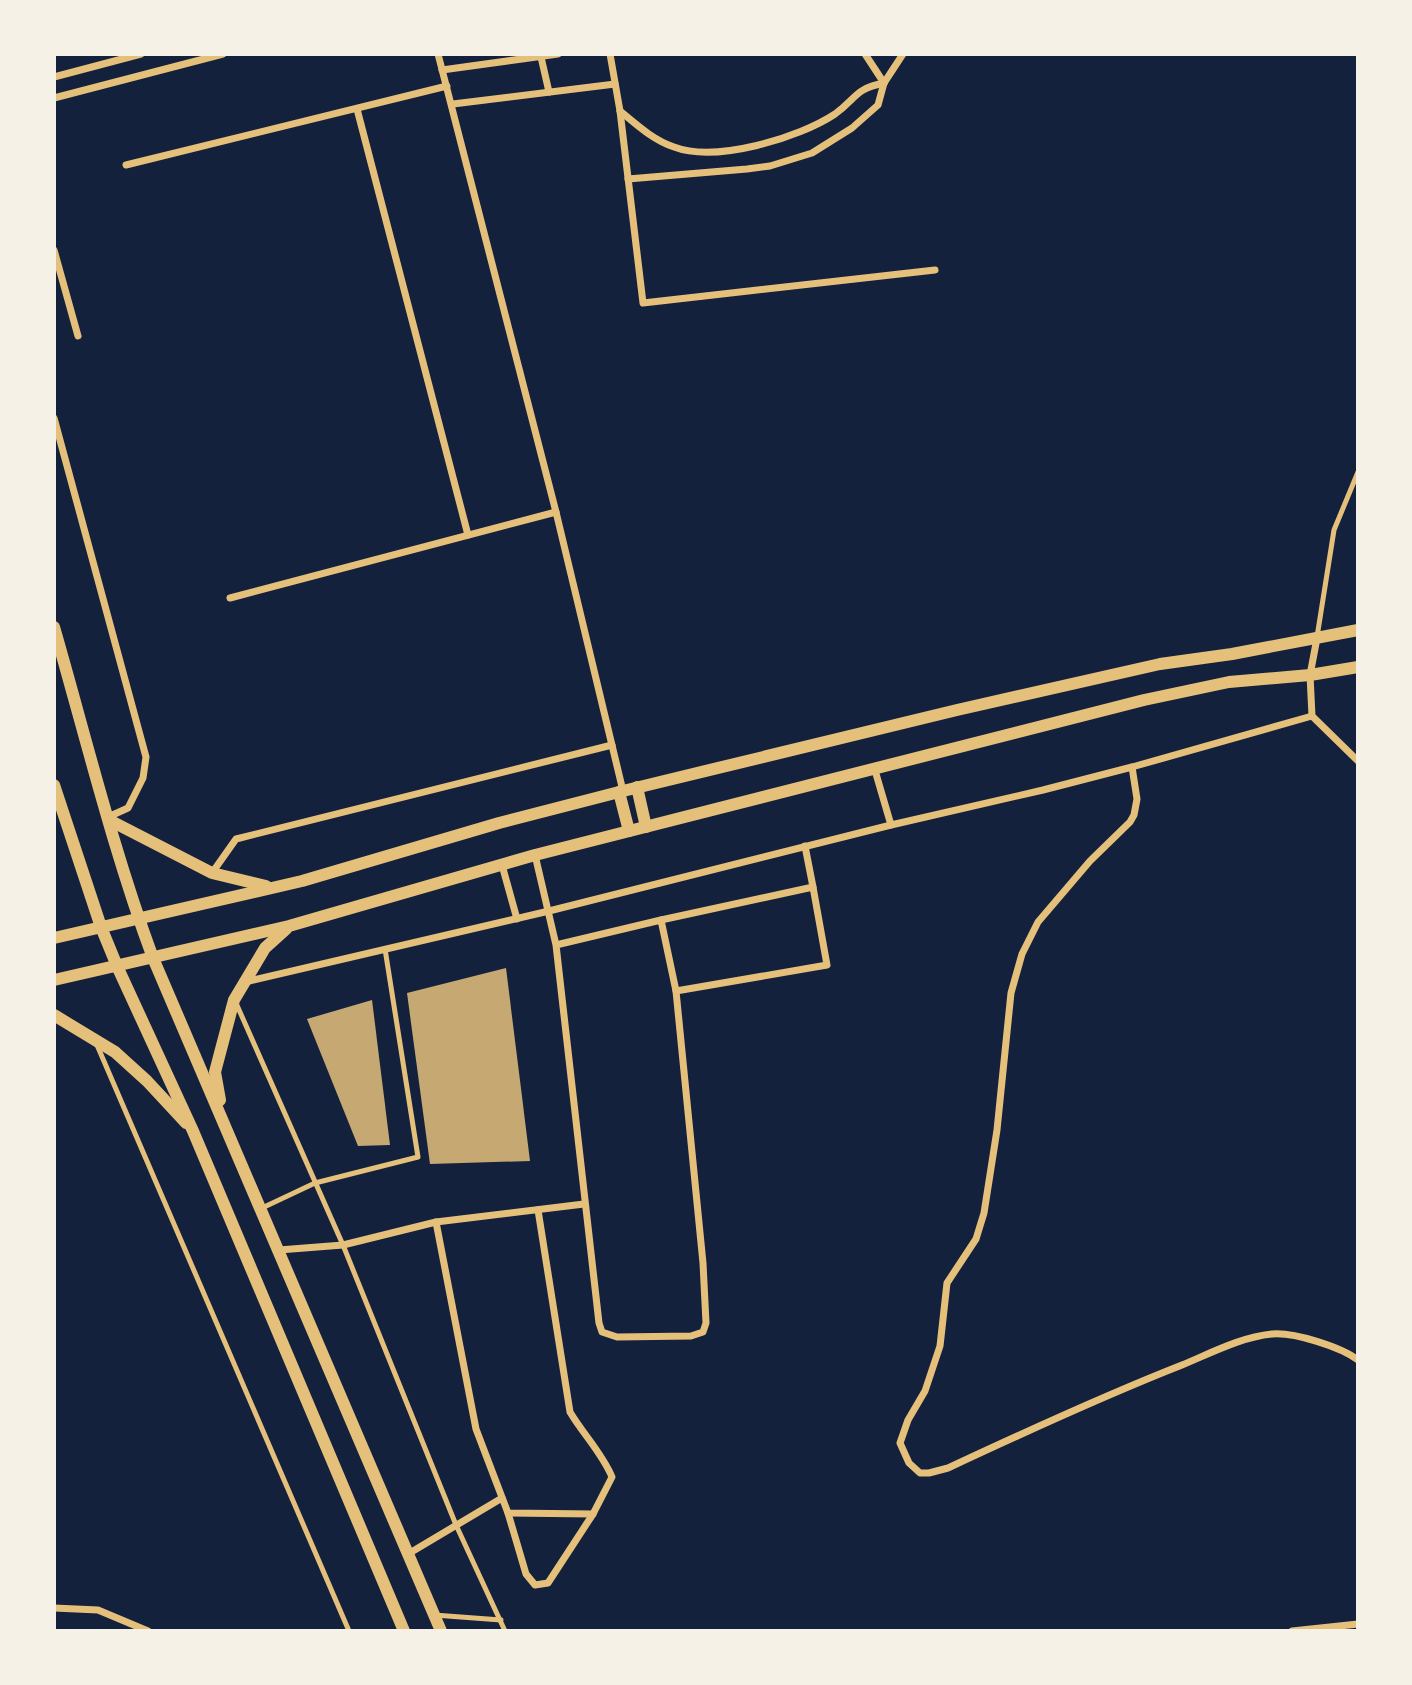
<svg xmlns="http://www.w3.org/2000/svg" width="1412" height="1685" font-family="Cabin,sans-serif">
<style>
.building{fill:#c6a872}
.lines{fill:none;stroke-linecap:round;stroke-linejoin:round}
.service{stroke:#e5c07b;stroke-width:5}
.minor{stroke:#e5c07b;stroke-width:7}
.tertiary{stroke:#e5c07b;stroke-width:12}
</style>
<rect width="100%" height="100%" fill="#14213d"/>
<g class="building">
<path d="M506,968L530,1161L430,1164L407,993Z"/>
<path d="M372,1000L390,1145L358,1146L307,1019Z"/>
</g>
<g class="lines">
<g class="service">
<path d="M1317,637L1334,530L1358,472"/>
<path d="M236,1003L343,1245L456,1525L505,1631"/>
<path d="M97,1045L349,1631"/>
<path d="M262,1208L315,1183L418,1157L385,949"/>
<path d="M434,1615L501,1620"/>
</g>
<g class="minor">
<path d="M438,54L556,512L623,791"/>
<path d="M610,54L620,111L643,303L935,270"/>
<path d="M865,54L884,83"/>
<path d="M541,57L549,92"/>
<path d="M442,70L558,54"/>
<path d="M54,77L141,54"/>
<path d="M54,98L223,54"/>
<path d="M453,104L615,84"/>
<path d="M357,109L468,535"/>
<path d="M620,111C637,125 653,140 674,147C716,163 799,138 835,114C857,98 854,89 884,83"/>
<path d="M126,165L447,86"/>
<path d="M628,179L747,169L770,166L812,153L852,128L878,105L884,83L903,54"/>
<path d="M54,250L78,336"/>
<path d="M54,418L146,757L143,778L128,808L108,817"/>
<path d="M230,598L556,512"/>
<path d="M1317,638L1310,675L1312,716L1358,761"/>
<path d="M874,767L891,825L1043,790L1132,767L1137,799L1134,815L1130,822L1090,861L1038,922L1022,954L1011,993L997,1130L984,1213L976,1239L947,1283L940,1346L925,1391L908,1420L900,1443L909,1463L920,1473H929L948,1468C1025,1432 1103,1396 1182,1365C1211,1353 1241,1337 1272,1334C1294,1332 1341,1347 1358,1360"/>
<path d="M1132,767L1312,716"/>
<path d="M805,846L813,887"/>
<path d="M535,855L556,945L599,1323L602,1332L617,1337L691,1336L703,1332L706,1323L703,1263L676,991L661,920L556,945"/>
<path d="M502,865L517,919"/>
<path d="M212,873L236,839L612,745"/>
<path d="M661,920L813,887L827,965L676,991"/>
<path d="M245,982L549,911L891,825"/>
<path d="M436,1222L476,1429L508,1513L593,1514"/>
<path d="M279,1250L343,1245L436,1222L584,1204"/>
<path d="M508,1513L526,1574L535,1585L548,1583L593,1514L612,1477C602,1453 583,1434 570,1412L538,1210"/>
<path d="M408,1554L502,1498"/>
<path d="M54,1608L98,1610L148,1631"/>
<path d="M1292,1631L1358,1624"/>
</g>
<g class="tertiary">
<path d="M54,627C86,738 113,850 153,958L441,1631"/>
<path d="M54,785L101,927L117,966L193,1131L404,1631"/>
<path d="M637,787L646,827"/>
<path d="M619,792L629,831"/>
<path d="M109,820L212,873L266,886"/>
<path d="M54,938L302,881L499,823L623,791L957,710L1160,664L1232,654L1358,630"/>
<path d="M54,980L289,926L535,855L1144,700L1229,682L1310,675L1358,667"/>
<path d="M54,1015L115,1052L147,1081L186,1123"/>
<path d="M220,1100L215,1072L234,1000L265,948L286,929"/>
</g>
</g>
<rect width="1412" height="1685" fill="none" stroke="#f6f1e7" stroke-width="112"/>
</svg>
